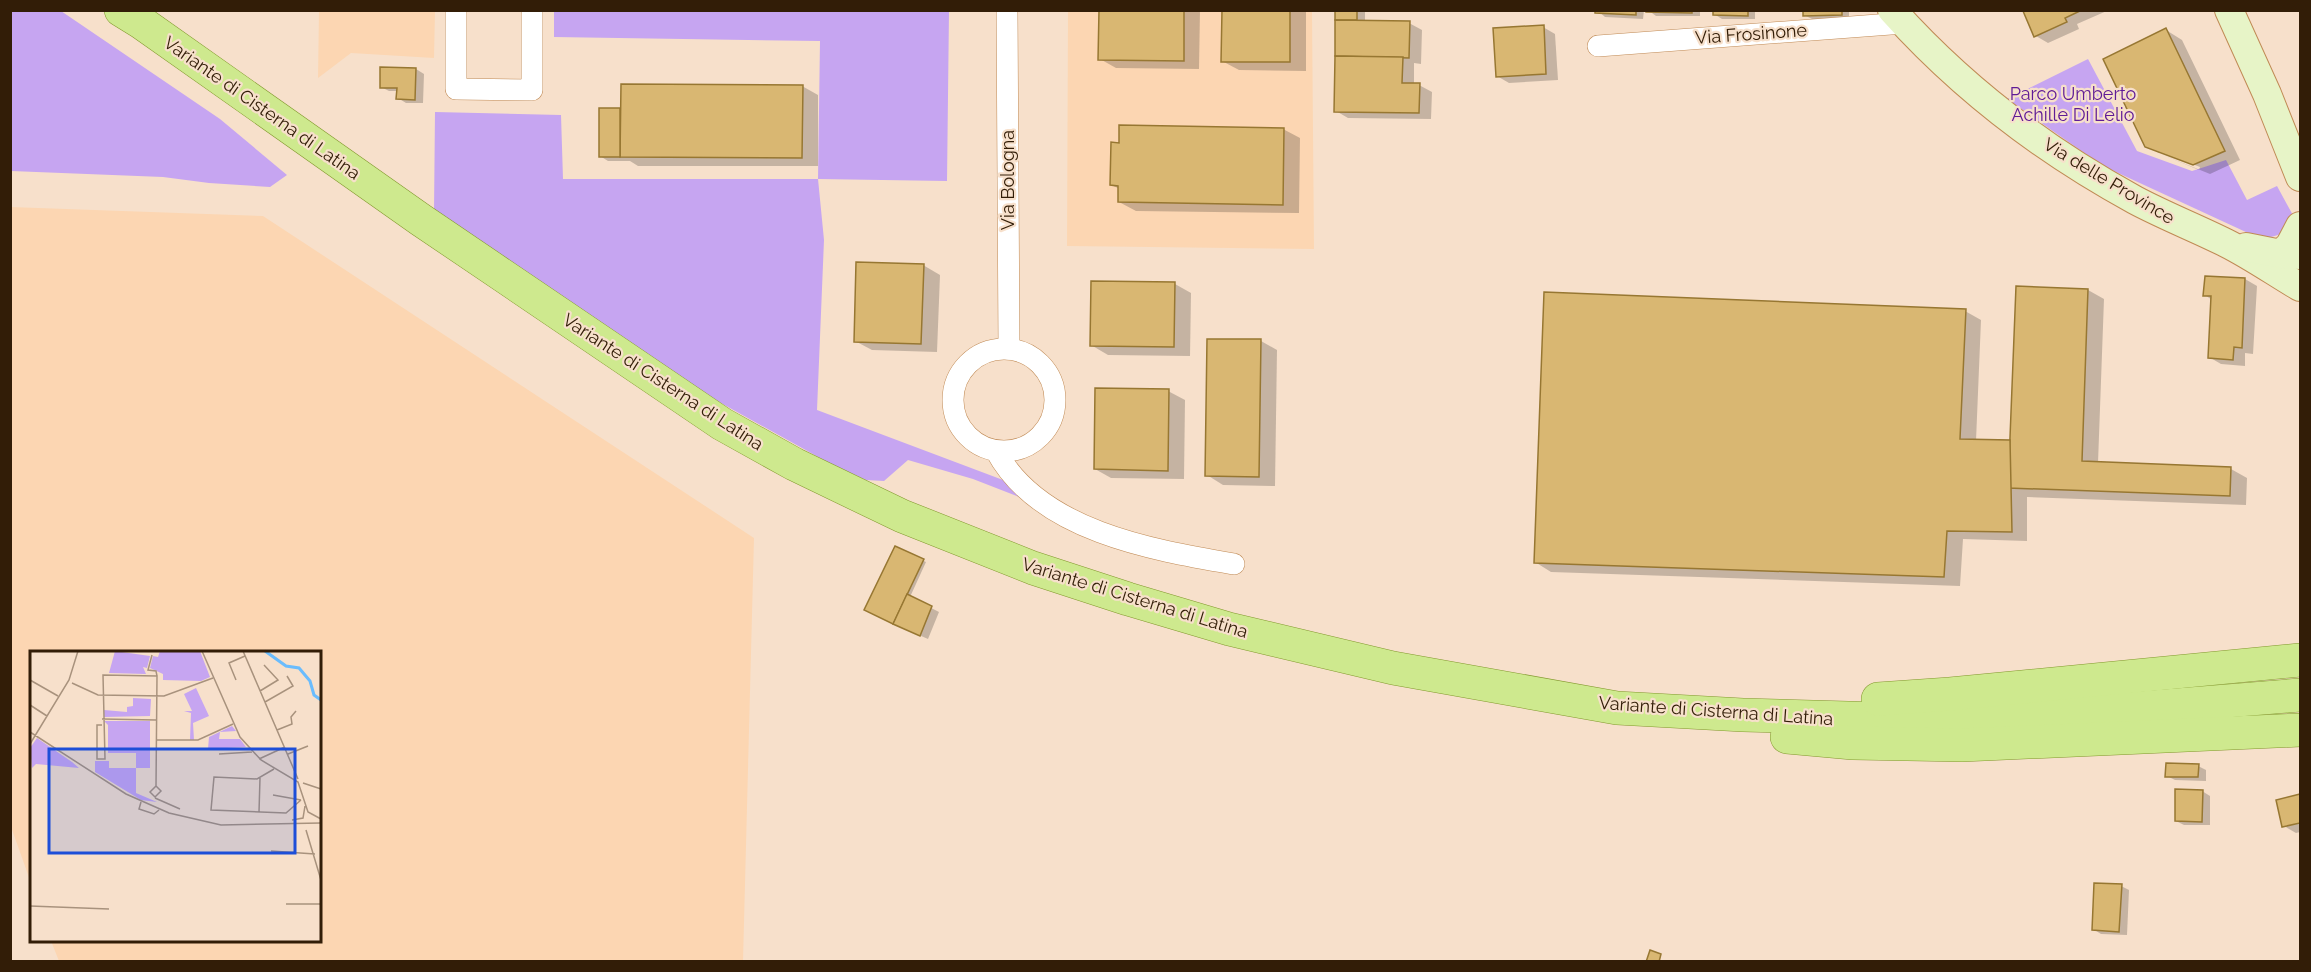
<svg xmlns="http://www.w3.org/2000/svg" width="2311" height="972" font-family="Raleway,sans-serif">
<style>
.built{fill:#fcd6b2}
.green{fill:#c6a5f1}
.shadow{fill:#0003}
.building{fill:#d9b772;stroke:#977732;stroke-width:1.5}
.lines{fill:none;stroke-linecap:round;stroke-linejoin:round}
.street-casing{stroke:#c08a55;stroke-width:22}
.secondary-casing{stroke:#c08a55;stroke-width:30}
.primary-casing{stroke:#83982e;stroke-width:34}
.street{stroke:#fff;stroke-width:21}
.secondary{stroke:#e7f4c7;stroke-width:28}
.primary{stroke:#cee98e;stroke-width:33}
.labels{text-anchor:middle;stroke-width:4.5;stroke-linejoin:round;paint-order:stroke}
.street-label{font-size:18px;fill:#321d07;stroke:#f7e0cb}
.park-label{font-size:18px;fill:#601b96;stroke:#f7e0cb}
.inset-river{fill:none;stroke:#6abcfd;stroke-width:3}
.inset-road{fill:none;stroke:#a8927d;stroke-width:1.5}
.view{fill:#1d4ed8;fill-opacity:0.15;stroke:#1d4ed8;stroke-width:3}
.inset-edge{fill:none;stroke:#321d07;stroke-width:3}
</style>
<rect width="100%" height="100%" fill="#f7e0cb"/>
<g class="built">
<path d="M319,11H435L434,58L351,53L318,78Z"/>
<path d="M1068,11H1312L1314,249L1067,246Z"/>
<path d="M10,207L263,216L754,538L743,961H59L51,941L320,940V652H32L31,883L10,824Z"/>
</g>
<g class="green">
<path d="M61,11L220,119L287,175L270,187L209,183L163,177L11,171V11Z"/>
<path d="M554,11H949L947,181L818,179L824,240L817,410L1003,480L1019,497L973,479L908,460L884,481L866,480L829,463L676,378L434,211L435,112L561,115L563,179H818L820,41L554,37Z"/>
<path d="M2088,59L2137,151L2192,171L2226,160L2247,200L2277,186L2295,219C2285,234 2279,236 2261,239L2103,166L2007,99Z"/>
</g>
<g class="shadow">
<path d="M1100,10H1200L1199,69L1116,68L1100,59Z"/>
<path d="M1223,10H1306V71L1239,70L1222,61Z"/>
<path d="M1337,10H1365V22L1409,23L1422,30L1421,64L1414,63V85H1419L1432,92L1431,119L1348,118L1336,111Z"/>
<path d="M1597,10H1644L1643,19L1605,17Z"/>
<path d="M1648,10H1700V16H1656Z"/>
<path d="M1714,10H1755V19H1722L1714,14Z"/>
<path d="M1804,10H1849V19H1812L1804,15Z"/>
<path d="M2029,10H2109L2077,24L2079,29L2048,43L2036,36L2025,12Z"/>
<path d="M1543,27L1555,34L1558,80L1509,83L1497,76Z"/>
<path d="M2166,30L2182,40L2240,160L2210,174L2163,155L2199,170L2200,167L2159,151V153L2146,146Z"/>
<path d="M416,69L424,74L423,103H406L398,98V91H389L381,87Z"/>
<path d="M802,86L818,95V166H638L630,161H608L600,156L620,110L622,111Z"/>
<path d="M1283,129L1300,138L1299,213L1136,211L1119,202L1120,189L1111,185Z"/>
<path d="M923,265L940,275L937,352L872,350L855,341Z"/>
<path d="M2245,279L2257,286L2253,354L2245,353V366L2221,364L2209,357L2212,300L2205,295Z"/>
<path d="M1175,284L1191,293L1190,356L1108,355L1091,345Z"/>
<path d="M2088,290L2104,299L2098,463L2231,469L2247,478L2246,505L2027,497V541L1963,539L1960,586L1551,572L1535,562L1965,311L1981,320L1976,441L2011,442Z"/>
<path d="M1261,341L1277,350L1275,486L1223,485L1207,475Z"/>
<path d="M1168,391L1185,400L1184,479L1111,478L1095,469Z"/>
<path d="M896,548L926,562L910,597L939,612L928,639L903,628Z"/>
<path d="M2198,766L2206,770V781L2175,780L2167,776Z"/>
<path d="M2202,791L2210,796V825H2184L2176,821Z"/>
<path d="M2300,796V832L2296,833L2284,826L2278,801Z"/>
<path d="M2121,886L2129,890L2127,935L2101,934L2093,929Z"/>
</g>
<g class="building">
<path d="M1099,10H1184V61L1098,60Z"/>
<path d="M1222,10H1290V62H1221Z"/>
<rect x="1335" y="10" width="22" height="10"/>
<path d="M1595,10H1636V15L1595,13Z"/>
<path d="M1646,10H1692V13L1646,12Z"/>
<path d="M1713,10H1748V16L1713,15Z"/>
<path d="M1803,10H1842V15L1803,16Z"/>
<path d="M2082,10L2065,18L2067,22L2034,37L2023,11Z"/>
<path d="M1335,20L1410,21L1409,58L1335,56Z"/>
<path d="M1544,25L1546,74L1496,77L1493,28Z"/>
<path d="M2166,28L2225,151L2193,165L2145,147L2103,59Z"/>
<path d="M1335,56L1403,57L1402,83H1420L1419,113L1334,112Z"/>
<path d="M380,67L416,68L415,100L396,99L397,88H380Z"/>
<path d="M621,84L803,85L802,158L620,157Z"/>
<rect x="599" y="108" width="21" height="49"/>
<path d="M1119,125L1284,128L1283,205L1118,202V186L1110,185L1111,142L1119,143Z"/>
<path d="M856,262L924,264L921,344L854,342Z"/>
<path d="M2205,276L2245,278L2242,348L2234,347L2233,360L2208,358L2211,296H2203Z"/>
<path d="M1091,281L1175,282L1174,347L1090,346Z"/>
<path d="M2016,286L2088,289L2082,461L2231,467L2230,496L2008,488Z"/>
<path d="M1544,292L1966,309L1960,439L2010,440L2012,532L1947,531L1944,577L1534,563Z"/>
<path d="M1207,339H1261L1259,477L1205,476Z"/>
<path d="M1095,388L1169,389L1168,471L1094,469Z"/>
<path d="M895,546L924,559L893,624L864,610Z"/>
<path d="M907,594L932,606L920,636L893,624Z"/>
<path d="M2166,763L2199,764L2198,777H2165Z"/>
<path d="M2175,789L2203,790L2202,822L2175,821Z"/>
<path d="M2300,794V823L2282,827L2276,800Z"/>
<path d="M2094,883L2122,884L2119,932L2092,930Z"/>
<path d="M1650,950L1661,954L1659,962H1646Z"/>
</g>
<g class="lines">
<g class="street-casing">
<g id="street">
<path d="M456,10V89L532,90V10"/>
<path d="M1007,10L1009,349"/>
<path d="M1598,46L1904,23"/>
<circle cx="1004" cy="400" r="51"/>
<path d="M996,451C1039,531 1152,550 1234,564"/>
</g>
</g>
<g class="secondary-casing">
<g id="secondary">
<path d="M1892,10C1961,87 2045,151 2135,200C2165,216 2196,228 2226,243C2252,256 2276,273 2300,287"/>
<path d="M2229,10L2267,94L2300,177"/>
<path d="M2246,247L2281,254L2300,255"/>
<path d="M2281,254L2290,245L2300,226"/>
</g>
</g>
<g class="primary-casing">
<g id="primary">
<path d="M121,10L142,23L421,220L722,424L794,464L902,516L1033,568L1128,599L1229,629L1393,668L1617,708L1743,715L1919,720L2066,714L2300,695"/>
<path d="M1878,699L1950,694L2300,660"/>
<path d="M1787,737L1853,743L1962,745L2300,730"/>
</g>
</g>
<use href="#street" class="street"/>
<use href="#secondary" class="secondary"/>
<use href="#primary" class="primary"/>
</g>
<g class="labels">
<g class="street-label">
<text transform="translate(1751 34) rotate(-4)" y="6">Via Frosinone</text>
<text transform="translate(262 108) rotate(35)" y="6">Variante di Cisterna di Latina</text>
<text transform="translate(1008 180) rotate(-90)" y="6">Via Bologna</text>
<text transform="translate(2109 181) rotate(31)" y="6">Via delle Province</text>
<text transform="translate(663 382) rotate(33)" y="6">Variante di Cisterna di Latina</text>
<text transform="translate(1135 598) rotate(17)" y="6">Variante di Cisterna di Latina</text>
<text transform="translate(1716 711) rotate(4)" y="6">Variante di Cisterna di Latina</text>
</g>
<g class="park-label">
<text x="2073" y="100">Parco Umberto<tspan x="2073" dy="21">Achille Di Lelio</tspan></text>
</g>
</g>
<g transform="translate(30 651)">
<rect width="291" height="291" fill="#f7e0cb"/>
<path d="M85,0L120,5L117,17L113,16L116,23L79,22ZM130,0H170L180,26L171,30L133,29V23L120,17L123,5L128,6ZM166,37L179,65L163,72L164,89H160L161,62L154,60H162L154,43ZM103,47L121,48L120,65L74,66V59L97,61V56L103,55ZM74,70H120V117H106V142L127,151L111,149L65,121V110H79V117H106V102H78V74ZM202,75L206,80L190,81L189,88H210L216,96L178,98L179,86ZM7,87L42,111L49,117L6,113L2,117L0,97Z" fill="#c6a5f1"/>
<path class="inset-river" d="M235,0L256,15L269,17L280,30L284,44L291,49"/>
<path class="inset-road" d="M172,0L210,86L231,109L268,131L278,161L291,168M213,0L268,128M122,4L118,19L126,20L127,25M0,29L28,45M206,29L199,12L215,5M42,32L68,44L134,45L183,27M230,40L248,29L234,14M235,51L263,35L257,25M0,54L17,65M72,68L126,69M72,74H67V108H75L73,24L127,25L126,135L131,140L125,146L120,141L126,135M247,79L262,73L261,66L266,60M0,81L96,143L139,162L191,174L291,172M126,89H168L203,73M0,93L39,29L48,0M189,103L222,101M258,103L278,95M229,108L255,96M244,118L227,128L184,126L181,159L256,162L271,149M273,132L291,138M243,144L271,149M125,147L150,158M111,151L109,158L124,163L129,159M229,161L230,127M262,169L273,167L275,155M276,179L291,229M241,200L285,203M256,253H291M0,255L79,258"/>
<path class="view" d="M19,98H265V202H19Z"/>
<rect width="291" height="291" class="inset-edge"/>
</g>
<rect width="2311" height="972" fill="none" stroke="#321d07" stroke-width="24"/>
</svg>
